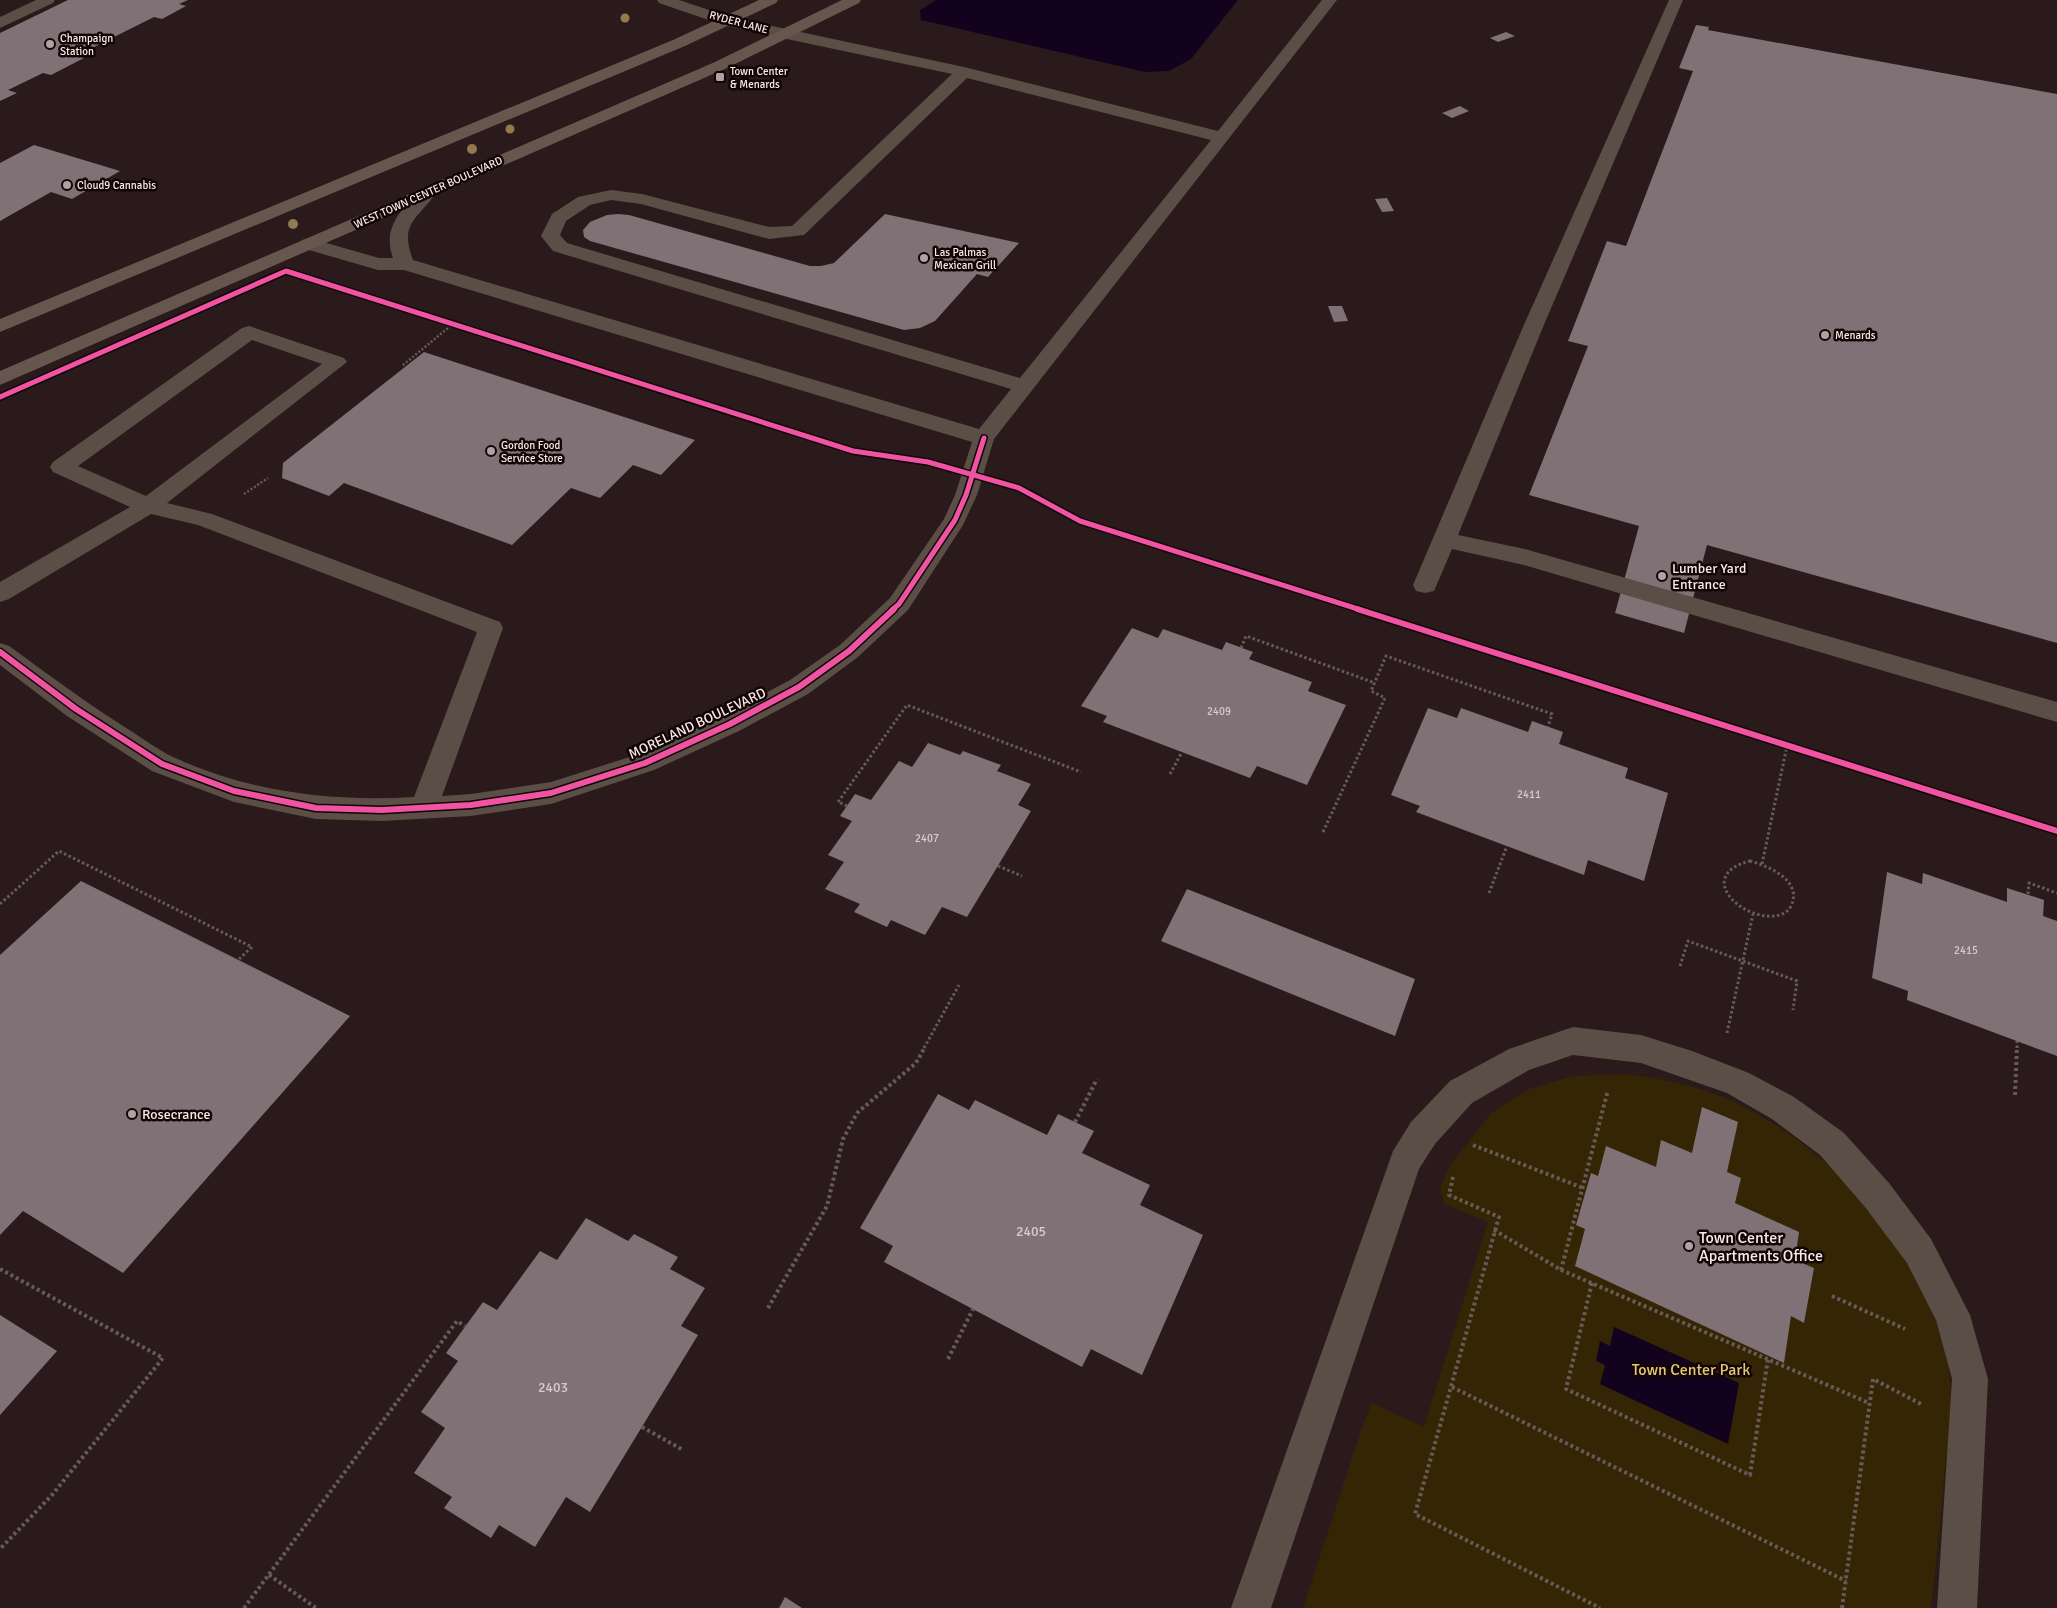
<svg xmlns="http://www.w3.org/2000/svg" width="2057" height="1608" font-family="Signika,sans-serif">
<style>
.green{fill:#342504}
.water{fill:#13021d}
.building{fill:#7f7175}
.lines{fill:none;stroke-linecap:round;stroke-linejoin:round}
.path-far2{stroke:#675b57;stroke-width:2.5;stroke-dasharray:2 2;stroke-linecap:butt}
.path-far1{stroke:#675b57;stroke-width:3;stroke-dasharray:2.5 2.5;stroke-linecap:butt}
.path{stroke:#675b57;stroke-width:4;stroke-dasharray:3 3;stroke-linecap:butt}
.minor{fill:#5a4e46;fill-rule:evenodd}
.major{fill:#67564d;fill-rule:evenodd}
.cycleway-far1-casing{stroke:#100505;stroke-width:8}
.cycleway-casing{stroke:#100505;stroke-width:9}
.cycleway-far1{stroke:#f153a3;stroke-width:5}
.cycleway{stroke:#f153a3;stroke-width:6}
.tree{fill:#92794e}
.poi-dot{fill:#b3a0a0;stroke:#100505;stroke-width:2}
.labels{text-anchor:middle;stroke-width:5;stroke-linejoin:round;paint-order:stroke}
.far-street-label{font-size:11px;fill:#fde8e7;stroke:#100505}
.far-poi-label{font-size:11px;fill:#fde8e7;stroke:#100505;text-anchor:start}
.number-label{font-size:11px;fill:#decaca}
.poi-label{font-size:14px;fill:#fde8e7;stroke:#100505;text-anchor:start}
.street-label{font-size:14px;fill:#fde8e7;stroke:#100505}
.near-number-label{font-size:14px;fill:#decaca}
.near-poi-label{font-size:16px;fill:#fde8e7;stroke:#100505;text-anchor:start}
.near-park-label{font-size:16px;fill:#e8c677;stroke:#100505}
</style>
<rect width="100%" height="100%" fill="#2a1a1b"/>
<path class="green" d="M1627,1074C1664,1079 1701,1086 1736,1103C1847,1156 1949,1277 1952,1405C1952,1426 1947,1448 1945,1469C1941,1515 1936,1562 1931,1608H1303L1363,1424L1372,1403L1424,1427L1488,1222L1444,1204L1440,1188L1451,1164L1491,1113L1529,1089L1573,1076Z"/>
<g class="water">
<path d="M936,0H1238L1191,59L1169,71L1145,72L921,20L920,10Z"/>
<path d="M1614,1327L1739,1383L1728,1444L1600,1384L1605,1365L1596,1361L1600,1341L1610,1346Z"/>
</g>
<g class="building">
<path d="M68,0H188L179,4L186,6L162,19L154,17L76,56L84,58L51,75L43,73L8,90L17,93L0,101V33Z"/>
<path d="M1696,25L1709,27L1708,30L2057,94V643L1707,545L1684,633L1615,613L1639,526L1529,495L1588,346L1568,341L1607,241L1626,246L1693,71L1679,68Z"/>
<path d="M1506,32L1515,36L1498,42L1490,38Z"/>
<path d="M1460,106L1469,111L1452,118L1442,113Z"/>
<path d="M34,145L120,171L72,199L51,192L0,221V163Z"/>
<path d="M1387,198L1394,211L1382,212L1375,199Z"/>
<path d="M618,214L629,215L810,266H821L834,263L885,214L1019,243L988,277L977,274L935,321L920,328L904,330L590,241L584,237L583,230L590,222L607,215Z"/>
<path d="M1328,306H1342L1348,321L1334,322Z"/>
<path d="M424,352L695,440L661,475L633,465L600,498L571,488L512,545L344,483L329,496L282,478L283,463Z"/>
<path d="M1132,628L1158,638L1163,629L1222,650L1226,642L1253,652L1249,659L1312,682L1308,691L1346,705L1307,785L1257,766L1250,778L1103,722L1107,716L1081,706Z"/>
<path d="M1428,708L1457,718L1461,708L1528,732L1532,721L1563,732L1559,744L1628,768L1625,778L1668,793L1644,881L1588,860L1584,875L1416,812L1420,806L1391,795Z"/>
<path d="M928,743L960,755L963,751L1001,765L997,771L1031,784L1018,805L1031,811L967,917L942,907L925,935L891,920L887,927L854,912L860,904L825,889L844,862L828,855L852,821L840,816L855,794L871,800L899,761L912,767Z"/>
<path d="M1887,872L1922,884L1923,873L2007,902V888L2044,900L2043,916L2057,921V1056L1907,1000L1908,991L1872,978Z"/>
<path d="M81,881L350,1016L123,1273L23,1211L0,1235V955Z"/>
<path d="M1187,889L1415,979L1395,1036L1161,941Z"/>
<path d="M938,1094L969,1110L975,1100L1047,1135L1058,1114L1094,1131L1082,1153L1150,1185L1140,1205L1203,1235L1142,1375L1091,1349L1082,1367L884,1262L893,1246L860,1228Z"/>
<path d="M1702,1107L1738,1122L1727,1172L1741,1178L1735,1203L1799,1232L1795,1260L1814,1268L1804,1323L1791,1316L1784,1363L1575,1266L1585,1229L1576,1225L1591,1173L1598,1176L1606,1146L1656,1167L1661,1140L1692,1153Z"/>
<path d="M586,1218L628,1241L634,1234L678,1257L670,1269L705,1288L681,1326L698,1335L590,1512L566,1497L535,1547L499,1525L491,1538L444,1508L452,1497L414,1473L445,1428L421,1412L458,1361L446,1353L483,1302L497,1310L540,1251L557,1260Z"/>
<path d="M0,1315L57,1351L0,1415Z"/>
<path d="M785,1597L802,1608H779Z"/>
</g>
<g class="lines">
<g class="path-far2">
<path d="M403,365L453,324"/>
<path d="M244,494L268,478"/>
</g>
<g class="path-far1">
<path d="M1241,648L1246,636L1375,683"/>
<path d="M1170,774L1182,752"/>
<path d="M847,806L838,802L907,705L1081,772"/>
<path d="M1323,832L1385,698L1371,691L1386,656L1552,714L1548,727"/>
<path d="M1750,861C1769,866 1803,881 1791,906C1788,912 1782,915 1775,916C1740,920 1695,875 1750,861Z"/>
<path d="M1762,864L1787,746"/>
<path d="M998,866L1022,876"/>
<path d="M1489,893L1507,846"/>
<path d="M2028,894L2029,883L2057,893"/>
<path d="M0,904L59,851L252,947L238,960"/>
<path d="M1680,966L1688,941L1797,981L1793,1010"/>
<path d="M1727,1033L1753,914"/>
<path d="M924,1048L959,985"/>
<path d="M2017,1048V1041"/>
</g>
<g class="path">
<path d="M2015,1095L2017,1047"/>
<path d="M1075,1122L1097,1079"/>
<path d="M1473,1145L1583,1188"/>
<path d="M1453,1177L1449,1195L1499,1217L1415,1514L1600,1608"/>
<path d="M1494,1230L1561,1270L1608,1090"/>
<path d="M0,1269L163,1358L52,1495L0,1549"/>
<path d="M1561,1270L1869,1403"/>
<path d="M1592,1283L1566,1389L1750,1475L1768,1359"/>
<path d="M1832,1296L1905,1329"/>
<path d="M768,1308L827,1206L843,1139L857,1113L916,1063L925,1047"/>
<path d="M948,1359L973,1309"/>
<path d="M1452,1387L1846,1581"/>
<path d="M642,1427L683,1450"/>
<path d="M269,1575L316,1608"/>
<path d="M244,1608L457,1321L465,1326"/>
<path d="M1842,1608L1873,1379L1921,1404"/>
</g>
<g class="minor">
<path d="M36,0H55L53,3L0,28V17Z"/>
<path d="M657,0H679L730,17L964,67L1218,131L1322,0H1337L994,439L977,495L963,525L908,610L858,657L808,694L739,731L654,770L551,804L471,816L382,821L316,819L234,802L152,771L67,716L0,665V643L9,646C49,675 88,704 131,731C144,739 158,750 173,757C249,792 331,802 414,797L477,632L198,525L151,514L9,599L0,602V582L130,507L53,472L50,467L53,462L242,328L249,326L344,358L347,362L167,503L212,514L500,622L503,628L442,796L471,794L551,782L636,755L721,717L790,680L840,645L890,598L944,519L955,495L972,442L404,270H378L302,248L300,244L302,240L309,238L379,258H393C382,228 401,210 421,189H433L436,193C417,220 399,223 413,260L979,429L1011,389L553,251L541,236L552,214L578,197L611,190L642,194L769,227L792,226L952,74L726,26L659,3ZM967,78L1211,140L1020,378L567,243L560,235L566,221L590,205L611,200L641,204L769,239L804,235ZM252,340L322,364L146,496L78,466Z"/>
<path d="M1669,0H1683L1543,327L1458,535L1525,549L2057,702V722L1524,565L1452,549L1434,591L1425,593L1416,591L1413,585L1523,327Z"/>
<path d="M1573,1027L1641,1035L1692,1051L1749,1073L1794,1097L1844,1133L1889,1183L1931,1239L1970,1315L1988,1379L1977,1608H1937L1952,1379L1936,1320L1907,1263L1865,1207L1820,1155L1772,1119L1727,1093L1641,1063L1573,1055L1529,1070L1472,1103L1435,1144L1419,1169L1271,1608H1231L1393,1151L1411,1122L1450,1081L1509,1049Z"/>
</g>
<g class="major">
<path d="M759,0H778L776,3L685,46L0,332V319L673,40Z"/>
<path d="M842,0H861L859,3L727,68L0,385V371L715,62Z"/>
</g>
<g class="cycleway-far1-casing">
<g id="cycleway-far1">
<path d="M0,397L286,271L853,451L928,462L1019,488L1080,521L1361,610"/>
<path d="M892,610L899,604L955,520L966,495L984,438"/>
</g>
</g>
<g class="cycleway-casing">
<g id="cycleway">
<path d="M1357,609L2057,831"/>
<path d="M0,652L76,709L162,764L234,791L316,808L382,810L471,805L551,793L645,763L730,724L799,687L849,651L894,609"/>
</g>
</g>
<use href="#cycleway-far1" class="cycleway-far1"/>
<use href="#cycleway" class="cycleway"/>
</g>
<g class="tree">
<circle cx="625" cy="18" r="4.5"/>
<circle cx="510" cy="129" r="4.5"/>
<circle cx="472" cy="149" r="5"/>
<circle cx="293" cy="224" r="5"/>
</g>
<g class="poi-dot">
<circle cx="50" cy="44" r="5"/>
<rect x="715" y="72" width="10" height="10" rx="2.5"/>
<circle cx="67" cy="185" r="5"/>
<circle cx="924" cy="258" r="5"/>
<circle cx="1825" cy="335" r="5"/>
<circle cx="491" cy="451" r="5"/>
<circle cx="1662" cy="576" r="5"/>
<circle cx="132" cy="1114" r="5"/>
<circle cx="1689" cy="1246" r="5"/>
</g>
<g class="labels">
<g class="far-street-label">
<text transform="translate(739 22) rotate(15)" y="4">RYDER LANE</text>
<text transform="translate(428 192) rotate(-24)" y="4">WEST TOWN CENTER BOULEVARD</text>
</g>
<g class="far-poi-label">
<text x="60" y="42">Champaign<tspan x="60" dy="13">Station</tspan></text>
<text x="730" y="75">Town Center<tspan x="730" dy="13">&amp; Menards</tspan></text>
<text x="77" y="189">Cloud9 Cannabis</text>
<text x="934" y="256">Las Palmas<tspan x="934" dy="13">Mexican Grill</tspan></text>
<text x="1835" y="339">Menards</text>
<text x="501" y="449">Gordon Food<tspan x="501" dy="13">Service Store</tspan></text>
</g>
<g class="number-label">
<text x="1219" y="715">2409</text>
<text x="1529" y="798">2411</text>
<text x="927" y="842">2407</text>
<text x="1966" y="954">2415</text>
</g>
<g class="poi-label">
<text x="1672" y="573">Lumber Yard<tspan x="1672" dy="16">Entrance</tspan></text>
<text x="142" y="1119">Rosecrance</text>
</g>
<g class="street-label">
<text transform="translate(697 723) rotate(-25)" y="5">MORELAND BOULEVARD</text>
</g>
<g class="near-number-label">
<text x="1031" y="1236">2405</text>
<text x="553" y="1392">2403</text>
</g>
<g class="near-poi-label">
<text x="1699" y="1243">Town Center<tspan x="1699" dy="18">Apartments Office</tspan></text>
</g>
<g class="near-park-label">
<text x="1691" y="1375">Town Center Park</text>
</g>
</g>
</svg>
